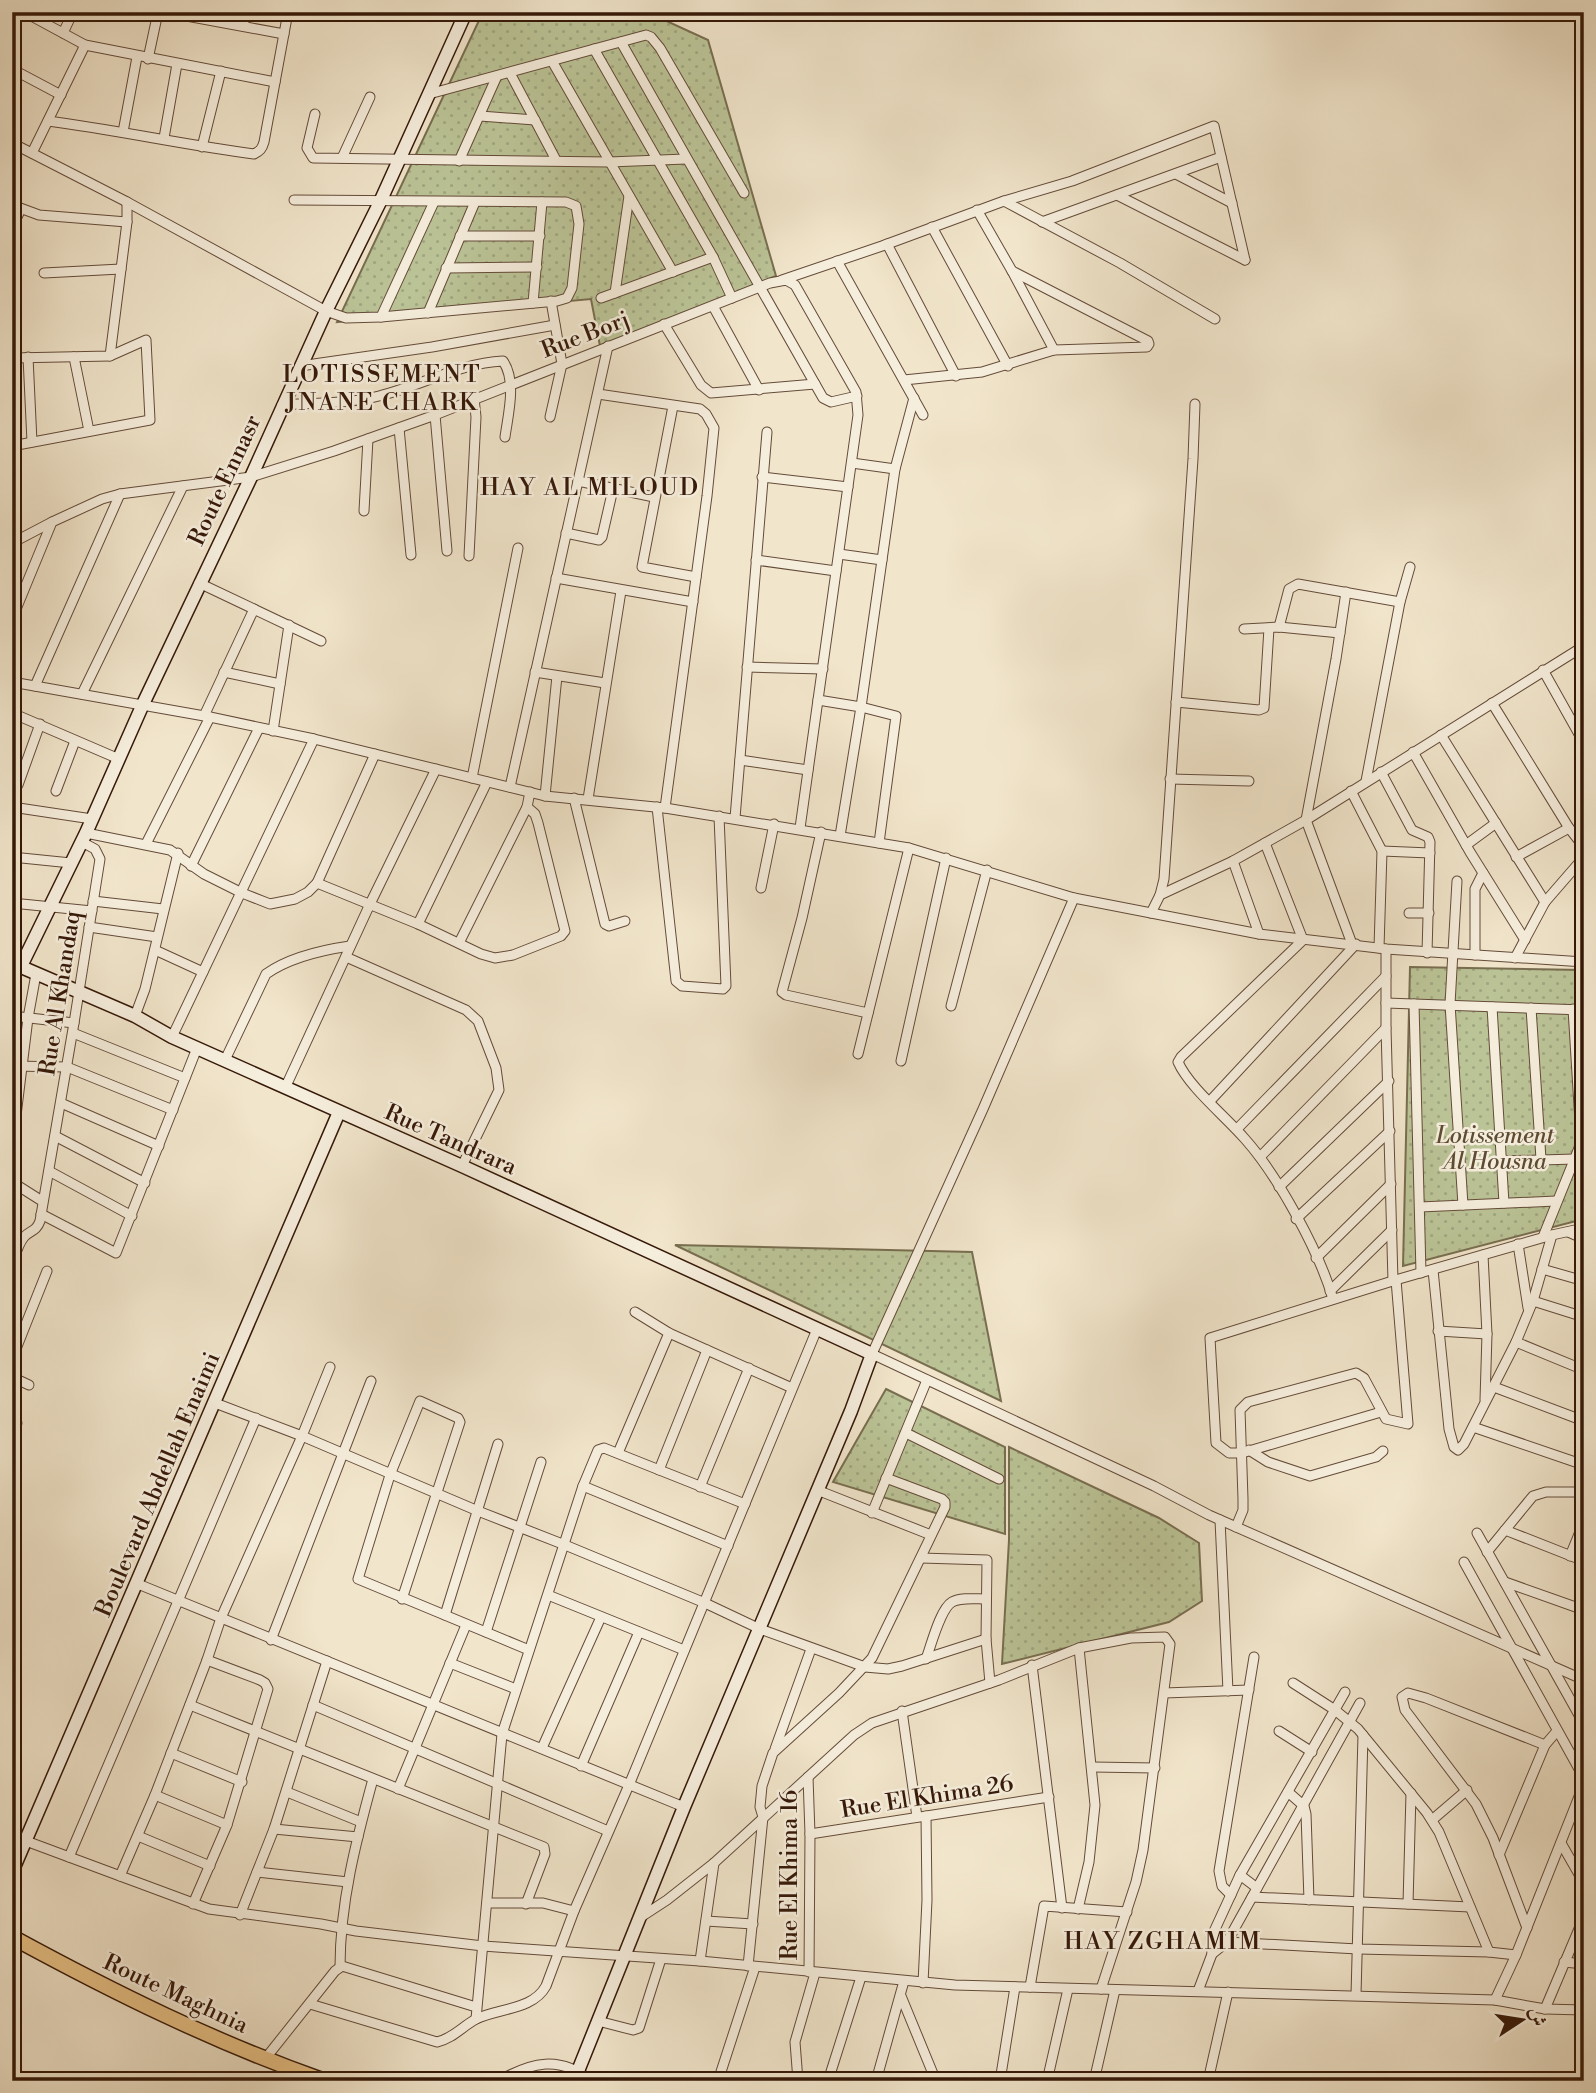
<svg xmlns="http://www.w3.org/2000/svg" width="1596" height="2093" font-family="'Libre Bodoni',Amiri,serif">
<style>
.grass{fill:url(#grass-dots);stroke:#786e50;stroke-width:2}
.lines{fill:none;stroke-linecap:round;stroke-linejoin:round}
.street-casing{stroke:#644b39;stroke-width:11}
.secondary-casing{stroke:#351808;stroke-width:15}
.primary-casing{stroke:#351808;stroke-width:17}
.street{stroke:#f6eedd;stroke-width:9}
.secondary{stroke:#f6eedd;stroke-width:12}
.primary{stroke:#e8c286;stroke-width:14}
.labels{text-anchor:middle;stroke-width:5;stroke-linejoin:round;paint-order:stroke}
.street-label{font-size:23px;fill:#351808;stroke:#f6eedd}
.park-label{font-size:23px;font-style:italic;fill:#5d4c33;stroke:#f6eedd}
.neighbourhood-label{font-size:24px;letter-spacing:2px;fill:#351808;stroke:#f6eedd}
</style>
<defs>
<pattern id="grass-dots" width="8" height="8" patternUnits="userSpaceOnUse" patternTransform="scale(1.75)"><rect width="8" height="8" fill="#bbc497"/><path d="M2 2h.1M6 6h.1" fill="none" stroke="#a1a881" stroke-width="1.8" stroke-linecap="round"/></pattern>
</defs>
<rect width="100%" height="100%" fill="#f1e5cb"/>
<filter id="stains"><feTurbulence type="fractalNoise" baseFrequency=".00286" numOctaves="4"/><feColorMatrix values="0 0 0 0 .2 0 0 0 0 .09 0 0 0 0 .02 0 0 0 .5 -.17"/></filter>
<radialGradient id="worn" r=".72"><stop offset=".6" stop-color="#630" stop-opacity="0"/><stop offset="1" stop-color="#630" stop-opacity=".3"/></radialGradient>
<g class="grass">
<path d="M483,12H647L708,40L776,276L600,346L591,299L337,322Z"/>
<path d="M1410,967L1584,970V1219L1403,1266Z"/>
<path d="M675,1245L972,1252L1001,1401Z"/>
<path d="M886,1389L1005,1447V1534L833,1482Z"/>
<path d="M1009,1447L1159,1518L1199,1543L1202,1601L1169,1622L1002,1664L1009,1540Z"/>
</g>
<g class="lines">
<g class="street-casing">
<g id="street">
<path d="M24,12L85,45L275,82"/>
<path d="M165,12L284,34"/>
<path d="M243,26L246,12"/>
<path d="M63,33L73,12"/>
<path d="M621,42L823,398L831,402L857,396"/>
<path d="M594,49L713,257L732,298"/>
<path d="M148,59L158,12"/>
<path d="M552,61L673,272"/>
<path d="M12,69L61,95"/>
<path d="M510,73L556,160"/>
<path d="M429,94L646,35L651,37L660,48L744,193"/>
<path d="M315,114L307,148L313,158L609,162L686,159"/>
<path d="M480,116L535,120"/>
<path d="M48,121C117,130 185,145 254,154C260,151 262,149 264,142L288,12"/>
<path d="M123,132L137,57"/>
<path d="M164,138L177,64"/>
<path d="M12,143L127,202L326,311L346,318L381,317L434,202"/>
<path d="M202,147L221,71"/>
<path d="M32,153L85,45"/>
<path d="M342,158L370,97"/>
<path d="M459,161L497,76"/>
<path d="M1176,174L1232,203"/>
<path d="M1117,195L1245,260"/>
<path d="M294,200L566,202L576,206L579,224L572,288L567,298L557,301L381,317"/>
<path d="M1004,201L1120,263L1215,319"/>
<path d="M12,205L39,215L127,222"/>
<path d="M977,210L1012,271L1054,350"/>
<path d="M1042,222L1221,157"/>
<path d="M12,227L21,209"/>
<path d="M932,227L1008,366"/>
<path d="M460,236H540"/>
<path d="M887,244L956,376"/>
<path d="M837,261L923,415"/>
<path d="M446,268L537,267"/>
<path d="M44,273L121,269"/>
<path d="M782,280L882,246L1004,201L1072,181L1214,126L1245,260"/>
<path d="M615,293L629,196"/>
<path d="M601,298L713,257"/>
<path d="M533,303L542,202"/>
<path d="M713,306L759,390"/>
<path d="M428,313L475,202"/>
<path d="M664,324L701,385L711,393L815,384"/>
<path d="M110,356L127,222V202"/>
<path d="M28,357L32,442"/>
<path d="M74,357L89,431"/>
<path d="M12,358L110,356L146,340L150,420L12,446"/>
<path d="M300,366L432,347L555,325"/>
<path d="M904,380L982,372L1054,350L1147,347L1149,344L1148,341L1012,271"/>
<path d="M598,394L700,409L706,414L714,428L707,496L665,808"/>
<path d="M282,405C314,403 348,404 379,396C420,386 460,363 503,361C517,381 508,415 505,437"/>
<path d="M673,406L642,567L696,577"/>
<path d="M435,415L447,551"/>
<path d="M550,417L562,364L551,301"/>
<path d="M399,428L411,555"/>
<path d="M852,463L895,469"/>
<path d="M762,477L848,487"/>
<path d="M578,481L654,497"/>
<path d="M364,511L368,439"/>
<path d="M566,533L599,540L602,537L613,489"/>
<path d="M12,543L52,522"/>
<path d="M839,554L882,560"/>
<path d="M469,556L476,417L474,398"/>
<path d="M756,560L836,571"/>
<path d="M556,578L693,602"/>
<path d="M199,583L321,641"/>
<path d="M1346,592L1336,659L1306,820L1352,944"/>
<path d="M12,619L52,522L102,499L120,494L251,477L334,451L435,415L770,283L786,280L795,285L856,392L858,415L800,828"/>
<path d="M1279,627L1289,589L1298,584L1400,602"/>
<path d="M1244,629L1279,627L1340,633"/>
<path d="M747,667L823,669"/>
<path d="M1543,670L1584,743"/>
<path d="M224,672L280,684"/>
<path d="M535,672L605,683"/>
<path d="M12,682L210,717L314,739L545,796L665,808L909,848L1074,898L1259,934L1386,949L1584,962"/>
<path d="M35,686L120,494"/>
<path d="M82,694L183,486"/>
<path d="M818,700L861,707L896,716L879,843"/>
<path d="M1176,702L1259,710L1264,708L1269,628"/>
<path d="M1492,703L1569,828L1584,847"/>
<path d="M12,713L119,759"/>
<path d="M204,716L254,609"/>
<path d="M273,731L289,625"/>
<path d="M1441,735L1545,902"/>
<path d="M1413,752L1470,852L1525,940"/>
<path d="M740,760L808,770"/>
<path d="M1381,772L1412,830L1428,837L1430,842L1427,953"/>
<path d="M472,778L518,548"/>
<path d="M1170,779L1249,781"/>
<path d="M1366,781L1400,602L1410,567"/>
<path d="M18,785L40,724"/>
<path d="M510,787L608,346"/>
<path d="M56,791L75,741"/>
<path d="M1351,791L1382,851L1379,948"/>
<path d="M545,796L557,676"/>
<path d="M574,798L605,924L609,926L625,921"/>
<path d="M588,799L621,591"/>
<path d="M12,807L92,819"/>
<path d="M657,807L676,981L682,986L723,989L726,986L719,816"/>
<path d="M735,818L767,432"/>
<path d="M821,832L802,918L782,992L786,995L868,1013"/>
<path d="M86,833L170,850L204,874L242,893L270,904L295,899L308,892L317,883L418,924L481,954L495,958L513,955L561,936L565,931L538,823L535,814L527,807"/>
<path d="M840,836L861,707L895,469L914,398"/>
<path d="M1265,843L1303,940L1181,1057L1178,1062C1189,1087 1226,1117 1245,1139C1278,1176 1319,1251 1333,1299"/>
<path d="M146,844L210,717"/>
<path d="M1466,845L1496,823"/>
<path d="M1382,851L1430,853"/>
<path d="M12,857L71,863"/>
<path d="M1516,857L1569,828"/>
<path d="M1233,861L1259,934"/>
<path d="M191,866L259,728"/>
<path d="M1457,881L1450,1004L1463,1205"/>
<path d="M317,883L375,754"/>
<path d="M761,888L774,824"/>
<path d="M1160,895L1164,879L1193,459L1195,404"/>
<path d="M1074,898L983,1109L872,1354L1154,1486L1209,1515L1584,1680"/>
<path d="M93,901L163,909"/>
<path d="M12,903L92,911"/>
<path d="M1151,913L1160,895L1233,861L1306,820L1584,646"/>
<path d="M1409,913H1429"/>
<path d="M418,924L487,782"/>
<path d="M89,927L157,937"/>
<path d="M459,943L527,807L530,792"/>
<path d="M1386,949V1028L1393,1281"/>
<path d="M155,950L203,972"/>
<path d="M1475,955V889L1483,873"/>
<path d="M346,957L466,1010L478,1021L496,1068L499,1090L462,1166"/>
<path d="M1515,958L1545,902L1584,857"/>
<path d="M1386,1003L1584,1010"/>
<path d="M1414,1004L1421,1273"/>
<path d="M951,1006L987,870"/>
<path d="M1492,1007L1504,1203"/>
<path d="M1531,1008L1541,1159"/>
<path d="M12,1016L74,1023"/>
<path d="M135,1016L145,989L178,853"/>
<path d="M73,1033L185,1078"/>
<path d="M172,1037L314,739"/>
<path d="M858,1054L909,848"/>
<path d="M225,1060L266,974C290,957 322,950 350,946"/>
<path d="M901,1061L946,858"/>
<path d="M12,1066L67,1067L173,1110"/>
<path d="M286,1086L370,904L436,769"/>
<path d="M1210,1101L1356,944"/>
<path d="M61,1103L159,1146"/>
<path d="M1237,1129L1386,976"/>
<path d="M55,1136L145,1183"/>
<path d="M12,1148L28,1018L36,974"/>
<path d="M1260,1157L1386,1028"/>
<path d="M1502,1161L1575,1159"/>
<path d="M49,1171L132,1216"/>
<path d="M12,1182L42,1201"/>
<path d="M1279,1187L1389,1081"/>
<path d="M1420,1207L1556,1201"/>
<path d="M41,1214L116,1253L197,1048"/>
<path d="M1296,1219L1390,1131"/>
<path d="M1568,1232L1584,1239"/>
<path d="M1543,1237L1579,1148L1581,1138L1573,1009"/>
<path d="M1518,1244L1528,1308"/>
<path d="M1483,1255L1487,1334L1485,1400"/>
<path d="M1316,1258L1391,1184"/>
<path d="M12,1265C15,1256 18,1244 24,1237C30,1230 36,1232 40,1221L74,1023L100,859L95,849L82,842"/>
<path d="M1542,1269L1584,1281"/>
<path d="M1433,1270L1449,1429L1454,1447L1458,1450L1464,1444L1516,1342L1533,1301L1552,1235"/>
<path d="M1330,1291L1392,1230"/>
<path d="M1533,1301L1584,1317"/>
<path d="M635,1312L669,1333L792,1388"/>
<path d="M1438,1331L1487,1334"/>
<path d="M1516,1342L1584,1370"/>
<path d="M12,1359L47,1271"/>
<path d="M12,1377L29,1385"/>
<path d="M1494,1387L1584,1421"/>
<path d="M215,1403L302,1436L478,1511L565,1545L705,1603L760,1629L865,1667L888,1669L902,1666L986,1639"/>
<path d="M1381,1412L1242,1453H1229L1216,1443L1210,1338L1399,1279L1552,1235L1584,1228"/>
<path d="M12,1420L17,1423"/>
<path d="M1473,1427L1584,1465"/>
<path d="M906,1433L999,1479"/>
<path d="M1249,1450L1268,1462L1310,1476L1376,1457L1383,1451"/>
<path d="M618,1453L669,1333"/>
<path d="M659,1470L707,1350"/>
<path d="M583,1486L728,1546"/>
<path d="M700,1487L749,1368"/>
<path d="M817,1490L931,1535"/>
<path d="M872,1513L927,1380"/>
<path d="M1220,1520L1228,1691"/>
<path d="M1236,1527L1243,1510V1499L1240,1410L1248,1402L1356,1373L1364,1378L1386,1419L1408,1424L1396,1280"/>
<path d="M1505,1530L1584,1561"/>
<path d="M1477,1533L1584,1724"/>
<path d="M1487,1552L1533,1496L1546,1492H1584"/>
<path d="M1570,1556L1584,1522"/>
<path d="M921,1558L987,1560L986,1639L990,1683"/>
<path d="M1464,1562L1584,1778"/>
<path d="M1505,1582L1584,1610"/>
<path d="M138,1584L684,1807"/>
<path d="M548,1595L684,1650"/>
<path d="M402,1599L460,1422L458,1418L420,1401L390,1475L358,1579L529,1650"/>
<path d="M445,1615L498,1444"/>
<path d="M486,1632L541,1462"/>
<path d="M271,1640L371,1381"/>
<path d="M926,1659C931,1646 940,1609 952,1602C961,1597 976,1599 986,1599"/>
<path d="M450,1663L516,1689"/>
<path d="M1032,1665L1062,1908"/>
<path d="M1293,1683L1335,1710L1358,1729L1427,1813L1439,1832L1489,1952"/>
<path d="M1164,1693L1249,1690"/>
<path d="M190,1705L544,1847L545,1854L526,1904"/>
<path d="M313,1705L608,1831"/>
<path d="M902,1711L917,1817"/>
<path d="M1279,1731L1312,1752"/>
<path d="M542,1748L601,1617"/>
<path d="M775,1749L811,1649"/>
<path d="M171,1753L242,1782"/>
<path d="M581,1766L639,1632"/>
<path d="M1093,1767L1155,1768"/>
<path d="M808,1777L810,1834L809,1972"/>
<path d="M398,1789L466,1625"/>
<path d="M287,1792L361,1822"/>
<path d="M1288,1792L1304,1806L1306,1814L1309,1900"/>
<path d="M155,1795L227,1825"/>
<path d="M1432,1820L1467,1790"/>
<path d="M274,1829L358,1837"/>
<path d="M810,1834L1049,1797"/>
<path d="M138,1836L210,1866"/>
<path d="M26,1841L209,1909L321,1924L356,1931L483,1946L700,1961L955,1985L1495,2000L1545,2009L1584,2010"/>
<path d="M1561,1843L1584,1883"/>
<path d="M1499,1855L1545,1745L1557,1731"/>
<path d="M69,1857L256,1418"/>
<path d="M257,1872L348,1882"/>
<path d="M1240,1875L1257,1888"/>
<path d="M120,1876L155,1795L207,1660L221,1618L302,1436L330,1367"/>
<path d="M1231,1895L1222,1886L1219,1871L1254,1657"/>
<path d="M1252,1897L1470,1907"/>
<path d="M487,1903H543L574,1911"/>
<path d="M193,1904L227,1825L268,1689L265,1683L260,1680L207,1660"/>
<path d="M1408,1904L1411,1793"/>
<path d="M1078,1909L1089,1862L1095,1805L1079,1648"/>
<path d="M240,1915L274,1829L327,1661"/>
<path d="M641,1917L667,1900L714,1863L854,1735L872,1723L999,1680L1079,1648L1131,1638L1165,1637L1170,1644L1143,1850L1136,1882L1101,1989"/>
<path d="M706,1921L753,1924"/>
<path d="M1527,1928L1493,1838L1476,1804L1405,1710L1402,1697L1408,1693L1426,1698L1545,1745"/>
<path d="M1211,1938L1227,1942L1358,1949L1489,1952L1516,1955"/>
<path d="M1212,1954L1227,1942L1360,1703"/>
<path d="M700,1961L714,1863"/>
<path d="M1564,1962L1584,1964"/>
<path d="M748,1966L763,1817L760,1807L762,1786L773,1753L839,1693L872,1658L945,1507V1502L942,1499L886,1478"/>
<path d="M340,1967C340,1903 356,1841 373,1779"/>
<path d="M923,1983L927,1900L926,1816"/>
<path d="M1030,1987L1044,1906L1127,1912"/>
<path d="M1198,1991L1212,1954L1211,1938L1240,1875L1345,1692"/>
<path d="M1356,1995L1363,1735"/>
<path d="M901,1996L936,2081"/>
<path d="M1495,2000L1516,1955L1584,1784"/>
<path d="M310,2004L437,2042C452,2039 463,2026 476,2019C499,2008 533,2010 546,1986L574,1911L629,1785L817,1329"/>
<path d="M1545,2009L1584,1917"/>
<path d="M476,2019L502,1734L583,1486L598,1450L604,1448L745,1504"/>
<path d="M598,2021L633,2030L639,2028L661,1959"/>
<path d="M265,2059L335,1971L342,1966L476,2007"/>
<path d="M499,2081C531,2062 560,2055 591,2081"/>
<path d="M718,2081L755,1967"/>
<path d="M798,2081L795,2042L815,1973"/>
<path d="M828,2081L861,1977"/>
<path d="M876,2081L904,1981"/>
<path d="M1000,2081L1015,1987"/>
<path d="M1047,2081L1068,1989"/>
<path d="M1094,2081L1115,1990"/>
<path d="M1208,2081L1228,1992"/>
</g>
</g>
<g class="secondary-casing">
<g id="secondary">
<path d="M12,963L135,1016L172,1037L462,1166L872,1354L851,1411L684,1807L574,2081"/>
<path d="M21,966L86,833L143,704L251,477L326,311L380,202L466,12"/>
<path d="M12,1872L339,1112"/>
</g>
</g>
<g class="primary-casing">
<path id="primary" d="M12,1937C113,1992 216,2043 325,2081"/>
</g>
<use href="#street" class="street"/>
<use href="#secondary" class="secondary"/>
<use href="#primary" class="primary"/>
</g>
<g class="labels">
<g class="street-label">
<text transform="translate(585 334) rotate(-21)" y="8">Rue Borj</text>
<text transform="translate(224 480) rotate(-65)" y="8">Route Ennasr</text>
<text transform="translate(59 993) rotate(-81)" y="8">Rue Al Khandaq</text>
<text transform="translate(451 1139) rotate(24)" y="8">Rue Tandrara</text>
<text transform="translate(157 1484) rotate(-67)" y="8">Boulevard Abdellah Enaimi</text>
<text transform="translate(927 1796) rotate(-9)" y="8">Rue El Khima 26</text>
<text transform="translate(789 1875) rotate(-90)" y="8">Rue El Khima 16</text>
<text transform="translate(176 1993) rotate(25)" y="8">Route Maghnia</text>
</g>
<g class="park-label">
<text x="1495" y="1143">Lotissement<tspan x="1495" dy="26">Al Housna</tspan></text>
</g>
<g class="neighbourhood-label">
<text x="382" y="382">LOTISSEMENT<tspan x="382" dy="28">JNANE CHARK</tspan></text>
<text x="590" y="495">HAY AL MILOUD</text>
<text x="1163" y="1949">HAY ZGHAMIM</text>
</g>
</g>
<rect width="1596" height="2093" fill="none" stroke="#f1e5cb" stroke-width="42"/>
<rect x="14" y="14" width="1568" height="2065" fill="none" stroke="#351808" stroke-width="3.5"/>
<rect x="21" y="21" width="1554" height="2051" fill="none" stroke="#351808" stroke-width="2"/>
<g transform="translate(1522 2020) rotate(78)" stroke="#f6eedd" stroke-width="5" paint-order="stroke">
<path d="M0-5L12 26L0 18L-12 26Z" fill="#351808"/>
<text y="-10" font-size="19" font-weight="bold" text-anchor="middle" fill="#351808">ش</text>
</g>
<rect width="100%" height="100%" filter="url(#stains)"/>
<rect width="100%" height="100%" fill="url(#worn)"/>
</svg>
